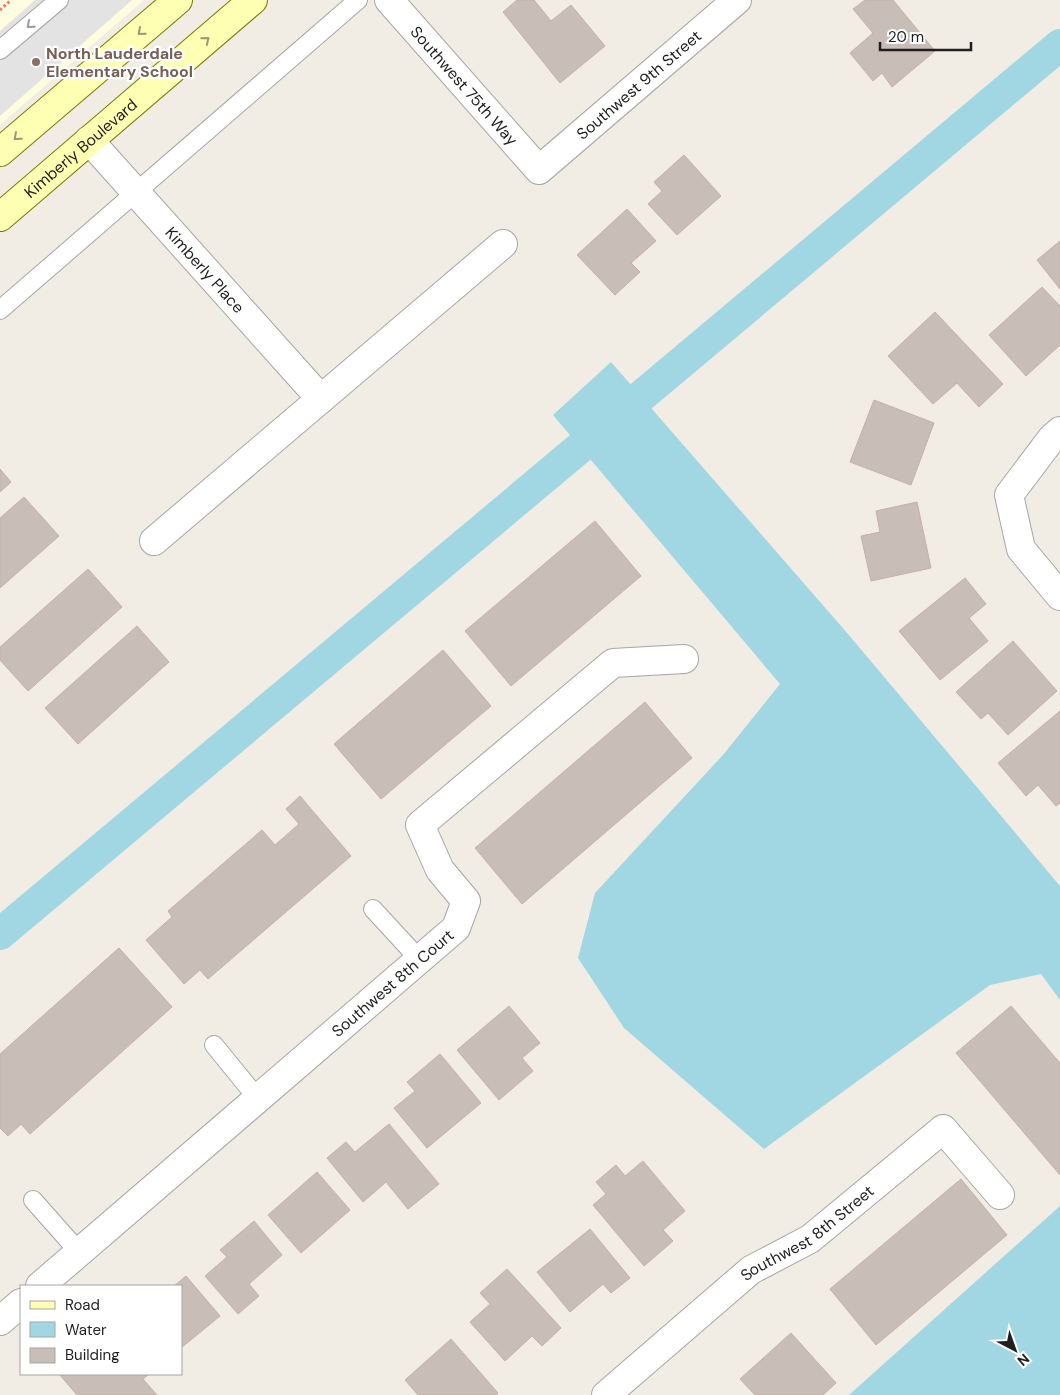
<svg xmlns="http://www.w3.org/2000/svg" width="1060" height="1395" font-family="'DM Sans',sans-serif">
<style>
.education{fill:#fffddf}
.parking{fill:#e3e3e3}
.water{fill:#a1d7e3}
.lines{fill:none;stroke-linecap:round;stroke-linejoin:round}
.canal{stroke:#a1d7e3;stroke-width:32}
.building{fill:#c9beb7;stroke:#c4b1a5}
.lane-casing{stroke:#a6a6a6;stroke-width:20}
.street-casing{stroke:#a6a6a6;stroke-width:30}
.secondary-casing{stroke:#757c00;stroke-width:30}
.path{stroke:#ff6f67;stroke-width:3;stroke-dasharray:2.5 2.5;stroke-linecap:butt}
.lane{stroke:#fff;stroke-width:18}
.street{stroke:#fff;stroke-width:28}
.secondary{stroke:#ffffb4;stroke-width:28}
.oneway{stroke:#9a9a9a}
.oneway2{stroke:#9a9a71}
.education-dot{fill:#8d6e63;stroke:#fff;stroke-width:2}
.labels{text-anchor:middle;stroke-width:4.5;stroke-linejoin:round;paint-order:stroke}
.education-label{font-size:16px;font-weight:bold;fill:#785e54;stroke:#fff;text-anchor:start}
.street-label{font-size:16px;fill:#1f1f1f;stroke:#fff}
</style>
<rect width="100%" height="100%" fill="#f1ece4"/>
<path class="education" d="M0,0H144L0,125Z"/>
<path class="parking" d="M35,0H132L0,116V31Z"/>
<g class="water">
<path d="M611,362L848,634L1060,886V1000L1041,974L990,985L764,1149L624,1028L578,958L595,893L723,755L780,684L553,415Z"/>
<path d="M1060,1206V1395H849Z"/>
</g>
<g class="lines">
<path class="canal" d="M0,934L1060,45"/>
</g>
<g class="building">
<path d="M517,0H534L551,21L571,5L605,46L560,83L503,12Z"/>
<path d="M865,0H893L935,51L892,87L882,73L873,81L850,53L873,33L853,9Z"/>
<path d="M684,155L721,196L677,235L648,204L662,191L654,182Z"/>
<path d="M627,209L656,241L631,263L640,272L615,295L577,255Z"/>
<path d="M1060,241V289L1037,260Z"/>
<path d="M1042,287L1060,306V345L1026,376L989,335Z"/>
<path d="M935,312L1003,384L979,407L957,383L933,404L888,356Z"/>
<path d="M874,400L934,423L911,485L850,462Z"/>
<path d="M0,469L11,482L0,492Z"/>
<path d="M24,497L59,536L0,588V518Z"/>
<path d="M917,502L931,568L871,581L861,536L880,532L876,511Z"/>
<path d="M595,521L641,576L511,686L465,631Z"/>
<path d="M88,569L122,607L28,691L0,660V647Z"/>
<path d="M965,578L986,604L969,618L988,641L940,680L899,631Z"/>
<path d="M137,626L169,662L78,744L45,708Z"/>
<path d="M1013,641L1057,691L1008,735L988,713L981,719L956,692Z"/>
<path d="M443,650L491,706L381,799L334,744Z"/>
<path d="M645,702L692,758L522,904L475,848Z"/>
<path d="M1060,711V803L1056,806L1038,785L1026,796L998,763Z"/>
<path d="M300,796L351,856L208,979L200,970L184,984L146,940L172,917L168,911L262,830L275,845L299,824L286,809Z"/>
<path d="M119,948L172,1007L30,1134L21,1124L8,1136L0,1128V1054Z"/>
<path d="M509,1006L540,1043L522,1058L533,1071L499,1100L457,1050Z"/>
<path d="M1011,1006L1060,1063V1175L956,1053Z"/>
<path d="M440,1054L481,1103L427,1148L394,1108L415,1091L407,1082Z"/>
<path d="M389,1124L439,1184L408,1209L386,1182L363,1202L327,1158L346,1142L355,1152Z"/>
<path d="M643,1161L685,1211L663,1230L673,1241L644,1266L593,1205L606,1194L596,1182L616,1165L625,1176Z"/>
<path d="M317,1172L350,1210L301,1253L268,1215Z"/>
<path d="M961,1179L1007,1235L876,1345L830,1289Z"/>
<path d="M254,1221L282,1255L249,1284L259,1296L238,1314L205,1276L227,1257L220,1250Z"/>
<path d="M590,1229L630,1278L611,1293L603,1284L570,1312L537,1272Z"/>
<path d="M507,1269L561,1328L542,1346L532,1336L505,1361L470,1322L490,1304L480,1293Z"/>
<path d="M186,1276L220,1316L181,1348V1286H174Z"/>
<path d="M791,1333L836,1383L823,1395H755L740,1379Z"/>
<path d="M451,1339L498,1393L496,1395H418L405,1380Z"/>
<path d="M59,1374H149L143,1379L157,1395H77Z"/>
</g>
<g class="lines">
<g class="lane-casing">
<g id="lane">
<path d="M0,50L59,0"/>
<path d="M0,310L358,0"/>
<path d="M373,909L419,959"/>
<path d="M214,1045L258,1099"/>
<path d="M33,1200L79,1252"/>
</g>
</g>
<g class="street-casing">
<g id="street">
<path id="s1" d="M389,0L539,170L737,0"/>
<path id="s2" d="M89,140L321,399"/>
<path d="M1060,431L1052,438L1009,495L1021,549L1060,596"/>
<path d="M154,541L503,244"/>
<path id="s3" d="M40,1286L456,928L466,901L440,870L420,825L613,663L684,659"/>
<path d="M0,1321L21,1303"/>
<path id="s4" d="M606,1395L751,1270L810,1239L943,1129L1000,1195"/>
</g>
</g>
<g class="secondary-casing">
<g id="secondary">
<path d="M0,152L178,0"/>
<path id="s5" d="M0,217L253,0"/>
</g>
</g>
<path class="path" d="M0,10L11,0"/>
<use href="#lane" class="lane"/>
<use href="#street" class="street"/>
<use href="#secondary" class="secondary"/>
</g>
<defs><path id="oneway-chevron" d="M-2-3.5L2.5 0L-2 3.5" fill="none" stroke-width="1.6" stroke-linecap="round" stroke-linejoin="round" transform="scale(1.25)"/></defs>
<use class="oneway" href="#oneway-chevron" transform="translate(30 25) rotate(139)"/>
<g class="oneway2">
<use href="#oneway-chevron" transform="translate(141 32) rotate(139)"/>
<use href="#oneway-chevron" transform="translate(206 40) rotate(-40)"/>
<use href="#oneway-chevron" transform="translate(17 137) rotate(139)"/>
</g>
<circle class="education-dot" cx="36" cy="62" r="5"/>
<g class="labels">
<g class="education-label">
<text x="46" y="59">North Lauderdale<tspan x="46" dy="18">Elementary School</tspan></text>
</g>
<g class="street-label">
<text dy="6" stroke="none"><textPath href="#s1" startOffset="114">Southwest 75th Way</textPath></text>
<text dy="6" stroke="none"><textPath href="#s1" startOffset="358">Southwest 9th Street</textPath></text>
<text dy="6" stroke="none"><textPath href="#s5" startOffset="106">Kimberly Boulevard</textPath></text>
<text dy="6" stroke="none"><textPath href="#s2" startOffset="174">Kimberly Place</textPath></text>
<text dy="6" stroke="none"><textPath href="#s3" startOffset="465">Southwest 8th Court</textPath></text>
<text dy="6" stroke="none"><textPath href="#s4" startOffset="259">Southwest 8th Street</textPath></text>
</g>
</g>
<rect x="20" y="1285" width="162" height="90" fill="#ffffff" stroke="#a5a5a5"/>
<rect x="30" y="1301" width="25" height="8" fill="#ffffb4" stroke="#a5a5a5"/>
<text x="65" y="1310" font-size="15" fill="#1f1f1f">Road</text>
<rect x="30" y="1322" width="25" height="15" fill="#a1d7e3" stroke="#a5a5a5"/>
<text x="65" y="1335" font-size="15" fill="#1f1f1f">Water</text>
<rect x="30" y="1348" width="25" height="15" fill="#c9beb7" stroke="#a5a5a5"/>
<text x="65" y="1360" font-size="15" fill="#1f1f1f">Building</text>
<g transform="translate(1015 1350) rotate(139)" stroke="#ffffff" stroke-width="4" paint-order="stroke">
<path d="M0-4L9 19L0 12L-9 19Z" fill="#1f1f1f"/>
<text y="-8" font-size="14" font-weight="bold" text-anchor="middle" fill="#1f1f1f">N</text>
</g>
<path d="M880 42v8h91v-8" fill="none" stroke="#1f1f1f" stroke-width="2.5"/>
<text x="888" y="42" font-size="15" fill="#1f1f1f" stroke="#ffffff" stroke-width="4" paint-order="stroke">20 m</text>
</svg>
